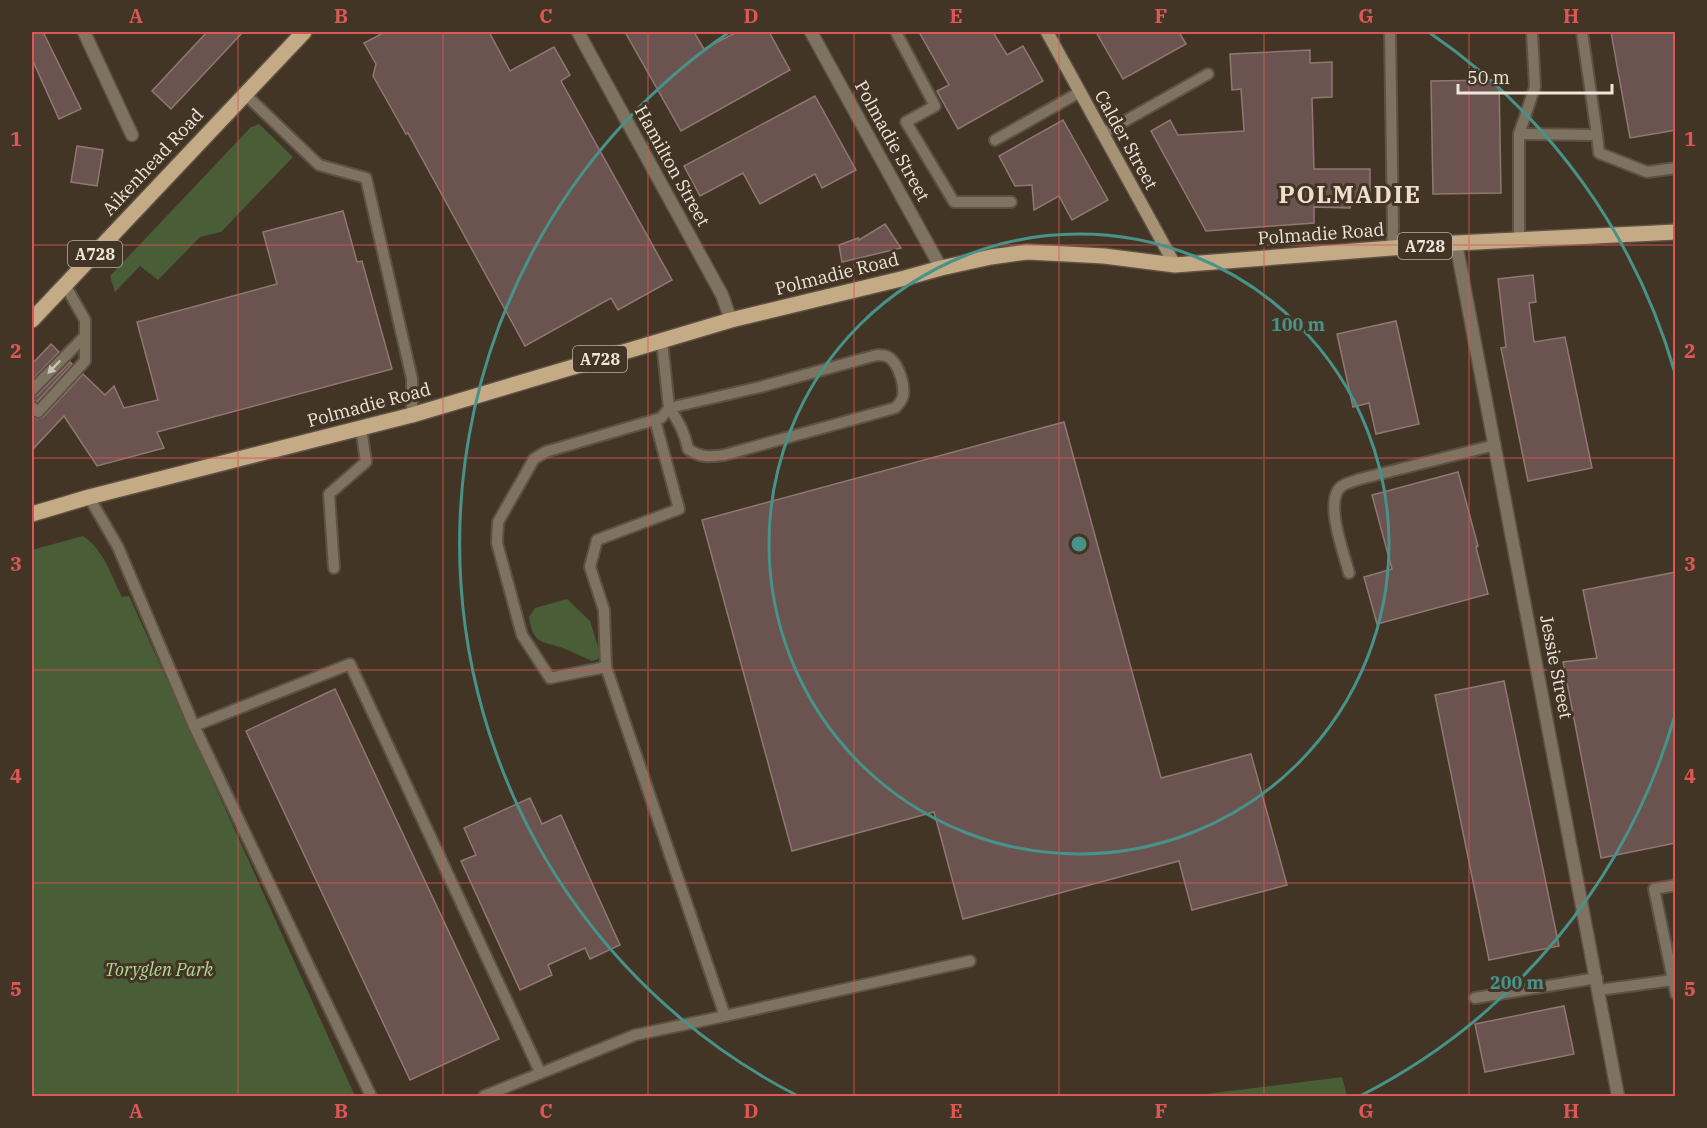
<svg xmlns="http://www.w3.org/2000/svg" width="1707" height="1128" font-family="'IBM Plex Serif',serif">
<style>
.green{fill:#495d36}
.building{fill:#6b5350;stroke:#917774;stroke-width:1.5}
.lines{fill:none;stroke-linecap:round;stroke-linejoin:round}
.service-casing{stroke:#5e5143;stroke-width:14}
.minor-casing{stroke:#5e5143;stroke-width:15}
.secondary-casing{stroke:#5e5143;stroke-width:15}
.primary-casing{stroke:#5e5143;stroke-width:18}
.service{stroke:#7e7260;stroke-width:10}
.minor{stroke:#7e7260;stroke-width:12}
.secondary{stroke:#a69275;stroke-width:12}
.primary{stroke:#c4ab85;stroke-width:15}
.oneway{fill:#ccc2b6}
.grid{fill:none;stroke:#dc5755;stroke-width:1.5;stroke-opacity:0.55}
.ring{fill:none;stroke:#479289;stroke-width:3}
.labels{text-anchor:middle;stroke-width:6;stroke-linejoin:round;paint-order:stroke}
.shield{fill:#433526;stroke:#bbb0a5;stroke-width:1.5}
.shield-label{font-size:16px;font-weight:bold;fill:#eee5db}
.street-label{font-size:18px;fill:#eee5db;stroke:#433526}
.park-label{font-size:18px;font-style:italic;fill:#b4d994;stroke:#433526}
.district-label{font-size:24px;font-weight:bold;letter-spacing:1.5px;fill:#f0decb;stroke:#433526}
.centre{fill:#479289;stroke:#433526;stroke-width:3}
.ring-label{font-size:18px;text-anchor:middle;font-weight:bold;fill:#479289;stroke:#433526;stroke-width:6;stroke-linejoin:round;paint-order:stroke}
.neatline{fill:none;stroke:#dc5755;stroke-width:2}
.grid-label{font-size:20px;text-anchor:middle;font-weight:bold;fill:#dc5755}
</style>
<rect width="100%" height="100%" fill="#433526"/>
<g class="green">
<path d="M259,124L293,157L221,232L200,237L158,280L140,266L115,292L110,276L251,127Z"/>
<path d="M83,536C104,550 111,575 122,597L129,596L355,1096H32V550Z"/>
<path d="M567,599L590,621L600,653L598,659L592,661C581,656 571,651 560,647C539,641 533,642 529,617L535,608Z"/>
<path d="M1342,1077L1347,1096H1189Z"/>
</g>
<g class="building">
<path d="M32,32H43L81,109L59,119L32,59Z"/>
<path d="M207,32H243L171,109L152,91Z"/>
<path d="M385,32H489L510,71L554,47L570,75L561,81L672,280L618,310L611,298L525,346L408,133L406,134L373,76L376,64L364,43Z"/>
<path d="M625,32H694L704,49L737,32H769L790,70L681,131Z"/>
<path d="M919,32H993L1007,55L1023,46L1043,81L958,129L937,91L949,85Z"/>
<path d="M1096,32H1179L1186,44L1123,79Z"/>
<path d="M1611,32H1676V130L1630,138Z"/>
<path d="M1310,50V63L1332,62V97L1312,98L1314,169H1370V200H1350V208L1314,207V223L1206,231L1151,131L1170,120L1178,135L1244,131L1241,89L1232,90L1230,54Z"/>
<path d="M1499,80L1501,193L1433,194L1431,81Z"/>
<path d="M815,96L856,170L822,188L815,174L760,204L743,173L700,196L684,166Z"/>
<path d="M1063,120L1108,200L1072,220L1059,196L1034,210L1032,185L1015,186L999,156Z"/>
<path d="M77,146L103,150L97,186L71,182Z"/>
<path d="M343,211L357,262L362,261L392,369L157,432L164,448L97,466L64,416L32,450V416L37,419L43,417L83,374L105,395L114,386L124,408L158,400L137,322L277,284L263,232Z"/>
<path d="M885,224L901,248L842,262L839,245L858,238L859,240Z"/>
<path d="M1533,275L1536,302L1529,303L1534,342L1565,337L1592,468L1528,481L1501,348L1506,347L1498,279Z"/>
<path d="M1396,321L1419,424L1376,434L1369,403L1353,407L1337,334Z"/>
<path d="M51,344L59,352L32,380V364Z"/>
<path d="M70,362L72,364L37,402L32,400V397L37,395Z"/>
<path d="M1064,422L1161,778L1251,754L1287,885L1192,910L1179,861L963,919L934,812L792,851L702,520Z"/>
<path d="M1458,472L1478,546L1476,547L1488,594L1377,624L1364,577L1392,569L1372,495Z"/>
<path d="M1676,572V843L1601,858L1563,662L1597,658L1583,590Z"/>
<path d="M1504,681L1559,946L1489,960L1435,695Z"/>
<path d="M335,689L499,1039L410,1080L246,731Z"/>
<path d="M530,798L542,824L561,815L620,945L590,959L585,948L548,965L552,975L520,990L461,861L476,855L464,828Z"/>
<path d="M1564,1006L1574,1054L1485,1072L1475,1024Z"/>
</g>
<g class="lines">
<g class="service-casing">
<g id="service">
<path d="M896,32L935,106L906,122L954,202H1011"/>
<path d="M1390,32L1393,227L1392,248"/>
<path d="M1582,32L1597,135"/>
<path d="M244,93L319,165L366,178L412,379V415"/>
<path d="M1102,134L1208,74"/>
<path d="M1519,134L1597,135L1599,153L1647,172L1676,168"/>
<path d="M995,140L1080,92"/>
<path d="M1519,240V134L1535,87L1532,32"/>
<path d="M877,355C882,355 887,355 891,359C899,366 905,386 903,396C902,401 898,405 895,408L724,455C708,457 702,458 688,449C685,433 679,421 669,408L760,387Z"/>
<path d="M32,390L85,336V320L65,285"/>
<path d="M32,407L38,412L85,361V336"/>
<path d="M89,497L118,547L194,726L371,1096"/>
<path d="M334,568L329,494L366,462L361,428"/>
<path d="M1349,573C1344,553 1323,499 1342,486C1346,483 1354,481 1360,479L1495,445"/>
<path d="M606,667L604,610L590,567L597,540L679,509L655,420"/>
<path d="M194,726L350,664L540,1072"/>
<path d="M1676,885L1654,889L1676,994"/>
<path d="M1599,990L1673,980"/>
<path d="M1475,998L1597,978"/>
<path d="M725,1016L970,961"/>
<path d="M484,1096L635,1035L725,1016L606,667L550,678L522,635L497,543L498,522L534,459L545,452L661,418L669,408L662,341"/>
</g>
</g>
<g class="minor-casing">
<g id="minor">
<path d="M84,32L132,135"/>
<path d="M578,32L722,295L731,320"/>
<path d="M811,32L941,268"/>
<path d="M1456,243L1618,1096"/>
</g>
</g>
<g class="secondary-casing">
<path id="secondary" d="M1047,32L1175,265"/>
</g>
<g class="primary-casing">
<g id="primary">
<path d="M32,320L304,32"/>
<path d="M32,514L89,497L412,415L731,320L905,278L941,268L991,257L1027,252L1067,254L1104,256L1175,265L1456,243L1676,232"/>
</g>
</g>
<use href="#service" class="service"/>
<use href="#minor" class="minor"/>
<use href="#secondary" class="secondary"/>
<use href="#primary" class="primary"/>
</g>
<defs><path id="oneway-solid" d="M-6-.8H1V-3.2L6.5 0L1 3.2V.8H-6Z" transform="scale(1.5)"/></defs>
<use class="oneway" href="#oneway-solid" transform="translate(54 367) rotate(134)"/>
<path class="grid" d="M238,32V1096M443,32V1096M648,32V1096M854,32V1096M1059,32V1096M1264,32V1096M1469,32V1096M32,245H1676M32,458H1676M32,670H1676M32,883H1676"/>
<g class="ring">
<circle cx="1079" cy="544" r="310"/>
<path d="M1675 715A620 620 0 0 1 1360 1096M798 1096A620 620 0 0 1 728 33M1430 33A620 620 0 0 1 1675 373"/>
</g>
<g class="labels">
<g class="shield">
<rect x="1398" y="233" width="54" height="26" rx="4.5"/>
<rect x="68" y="241" width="54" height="26" rx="4.5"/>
<rect x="573" y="346" width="54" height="26" rx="4.5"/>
</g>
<g class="shield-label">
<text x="1425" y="252">A728</text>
<text x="95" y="260">A728</text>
<text x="600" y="365">A728</text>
</g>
<g class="street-label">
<text transform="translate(1126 140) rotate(61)" y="6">Calder Street</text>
<text transform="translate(892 141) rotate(61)" y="6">Polmadie Street</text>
<text transform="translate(153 162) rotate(-47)" y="6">Aikenhead Road</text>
<text transform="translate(672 166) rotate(61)" y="6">Hamilton Street</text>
<text transform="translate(1321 234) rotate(-4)" y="6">Polmadie Road</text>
<text transform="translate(837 274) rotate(-14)" y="6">Polmadie Road</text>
<text transform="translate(369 405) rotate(-15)" y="6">Polmadie Road</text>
<text transform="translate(1556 667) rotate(79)" y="6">Jessie Street</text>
</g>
<g class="park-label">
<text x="159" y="976">Toryglen Park</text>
</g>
<g class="district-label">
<text x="1350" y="203">POLMADIE</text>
</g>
</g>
<circle cx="1079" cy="544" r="9" class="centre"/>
<g class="ring-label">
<text x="1298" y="331">100 m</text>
<text x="1517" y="989">200 m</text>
</g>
<rect width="1707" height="1128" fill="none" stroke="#433526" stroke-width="66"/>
<path d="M1458 84v9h154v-9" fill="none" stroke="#eee5db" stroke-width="3"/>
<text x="1467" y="84" font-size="18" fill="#eee5db" stroke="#433526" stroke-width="4.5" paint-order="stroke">50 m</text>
<rect x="33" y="33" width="1641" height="1062" class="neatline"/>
<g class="grid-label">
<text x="136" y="23">A</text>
<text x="341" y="23">B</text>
<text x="546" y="23">C</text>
<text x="751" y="23">D</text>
<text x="956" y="23">E</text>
<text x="1161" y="23">F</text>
<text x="1366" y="23">G</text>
<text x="1571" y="23">H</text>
<text x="16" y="146">1</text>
<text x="1690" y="146">1</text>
<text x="16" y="358">2</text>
<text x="1690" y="358">2</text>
<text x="16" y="571">3</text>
<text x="1690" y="571">3</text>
<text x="16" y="783">4</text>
<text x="1690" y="783">4</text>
<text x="16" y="996">5</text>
<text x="1690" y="996">5</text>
<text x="136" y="1118">A</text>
<text x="341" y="1118">B</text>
<text x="546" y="1118">C</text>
<text x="751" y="1118">D</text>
<text x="956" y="1118">E</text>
<text x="1161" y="1118">F</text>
<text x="1366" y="1118">G</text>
<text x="1571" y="1118">H</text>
</g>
</svg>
